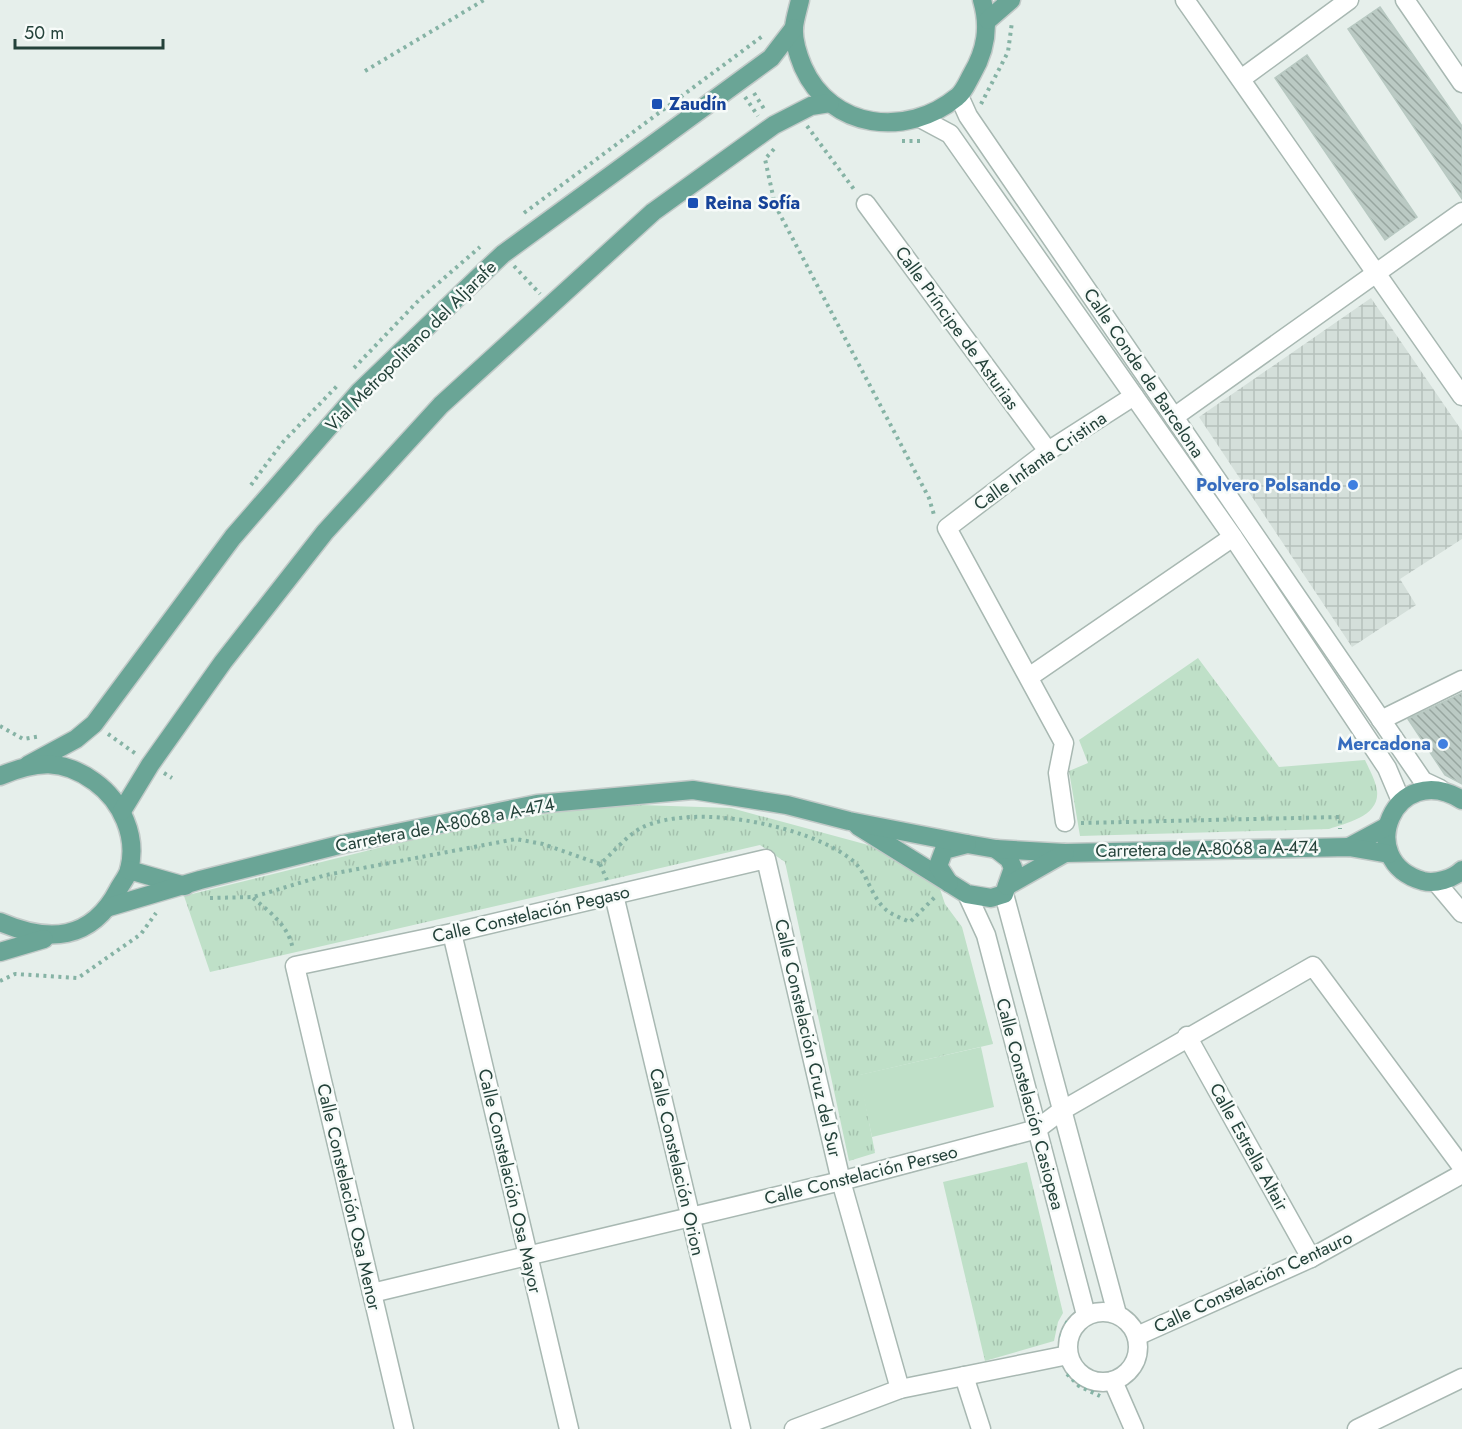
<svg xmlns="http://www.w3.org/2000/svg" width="1462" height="1429" font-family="Jost,sans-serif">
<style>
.industrial{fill:url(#industrial-grid)}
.park{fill:url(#park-tufts)}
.pitch{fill:#bfe0c8}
.building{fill:url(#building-back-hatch);stroke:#b8c9c2;stroke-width:1.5}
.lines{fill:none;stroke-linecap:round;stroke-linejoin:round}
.minor-casing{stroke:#a8b8b2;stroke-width:21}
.major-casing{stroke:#c2cac8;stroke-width:21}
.path{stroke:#86b3a5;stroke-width:4;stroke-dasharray:3 4.5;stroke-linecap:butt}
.minor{stroke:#fff;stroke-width:18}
.major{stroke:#6aa596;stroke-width:18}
.transit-dot{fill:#1a4fb4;stroke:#f7fbf9;stroke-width:2}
.shop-dot{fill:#3f7fe0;stroke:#f7fbf9;stroke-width:2}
.labels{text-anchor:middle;stroke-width:5;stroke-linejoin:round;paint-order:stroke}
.transit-label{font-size:18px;font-weight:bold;fill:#164399;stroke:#f7fbf9;text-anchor:start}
.street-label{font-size:18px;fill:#24423a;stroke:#f7fbf9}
.shop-label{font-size:18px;font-weight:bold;fill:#366cbe;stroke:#f7fbf9;text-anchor:end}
</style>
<defs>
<pattern id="industrial-grid" width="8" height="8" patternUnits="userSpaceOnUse" patternTransform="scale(1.5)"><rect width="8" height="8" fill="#d4dfda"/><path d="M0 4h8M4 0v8" fill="none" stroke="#b6c1bc"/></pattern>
<pattern id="park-tufts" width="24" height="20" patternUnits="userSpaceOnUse" patternTransform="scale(1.5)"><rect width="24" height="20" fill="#bfe0c8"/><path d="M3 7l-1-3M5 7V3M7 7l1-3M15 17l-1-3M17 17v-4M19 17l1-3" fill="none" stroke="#a4c1ad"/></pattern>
<pattern id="building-back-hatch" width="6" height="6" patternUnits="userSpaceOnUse" patternTransform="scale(1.5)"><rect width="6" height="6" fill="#bbcac4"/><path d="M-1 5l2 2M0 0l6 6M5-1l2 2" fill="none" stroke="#98a6a0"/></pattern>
</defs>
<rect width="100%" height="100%" fill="#e6efeb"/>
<path class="industrial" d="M1371,298L1462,431V539L1400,579L1416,605L1352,647L1199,417Z"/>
<g class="park">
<path d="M1198,658L1279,767L1365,760C1369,769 1376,781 1377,791C1380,816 1347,823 1329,829L1080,836L1069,771L1088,763L1079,740Z"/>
<path d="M610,804L731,808L931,862L945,904L962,927L993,1044L860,1075L875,1153L849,1161L785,862L760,845L210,972L184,896L467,826Z"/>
<path d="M1027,1162L1063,1313L1058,1322L1054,1341L985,1361L943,1182Z"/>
</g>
<path class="pitch" d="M981,1047L994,1107L872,1137L859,1075Z"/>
<g class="building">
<path d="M1380,7L1462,126V199L1348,29Z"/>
<path d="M1307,55L1417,217L1385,240L1275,78Z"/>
<path d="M1462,693V784L1445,775L1408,719Z"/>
</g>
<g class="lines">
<g class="minor-casing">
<g id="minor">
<path d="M1185,0L1462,396"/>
<path d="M1405,0L1462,83"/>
<path d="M1241,79L1349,0"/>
<path d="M959,96L968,116L1423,781L1440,789"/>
<path d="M922,119L950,134L1233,537L1387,768L1401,801"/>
<path d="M866,204L1048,451"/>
<path d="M1174,417L1462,212"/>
<path d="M1029,677L1233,537"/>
<path d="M1381,720L1462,680"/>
<path d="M1065,822L1058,773L1064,743L947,528L1048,451L1134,396"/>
<path d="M1436,882L1462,913"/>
<path d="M967,894L986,935L1086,1315"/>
<path d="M1004,894L1117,1314"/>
<path d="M614,895L741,1429"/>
<path d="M452,933L569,1429"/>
<path d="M1187,1036L1311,1258"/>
<path d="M372,1293L841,1181L1037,1129L1061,1111L1313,966L1462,1167"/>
<circle cx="1103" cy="1347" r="35"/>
<path d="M1137,1336L1311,1258L1462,1174"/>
<path d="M964,1376L981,1429"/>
<path d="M1113,1381L1134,1429"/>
<path d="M404,1429L295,966L452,933L766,859L841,1181L900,1389"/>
<path d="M794,1429L900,1389L1068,1355"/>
<path d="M1357,1429L1462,1378"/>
</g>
</g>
<g class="major-casing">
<g id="major">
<path d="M800,0C798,9 795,18 794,27C793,40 798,55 803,67C831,130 907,138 957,97C964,92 968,81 972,74C986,50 990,27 982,0"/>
<path d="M988,20L1011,0"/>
<path d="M28,765L76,739L94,724L233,537L360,391L487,269L503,254L771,58L794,28"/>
<path d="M0,776C36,761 62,758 95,782C121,801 138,836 129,870C127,877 121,884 118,890C107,911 90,928 67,933C44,938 21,931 0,922"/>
<path d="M1462,800C1395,758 1352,861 1423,881C1435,884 1453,879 1462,870"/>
<path d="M122,811L150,765L223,662L325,532L441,405L653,212L774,125L811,106L830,103"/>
<path d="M858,826L967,894L991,898L1004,894L1013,868L1009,859L996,849"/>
<path d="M1349,847L1386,827"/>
<path d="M129,870L185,886"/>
<path d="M949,883L938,866L944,850L967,844L996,849L1065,853L1349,847L1389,854"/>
<path d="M1007,886L1065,853"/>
<path d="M109,907L200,880L343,844L537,804L693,790L787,805L849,821L967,844"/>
<path d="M0,952L44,939"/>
</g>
</g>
<g class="path">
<path d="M365,71L484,0"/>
<path d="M754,93L766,112"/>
<path d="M745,97L758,116"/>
<path d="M981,104L1008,52L1012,22"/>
<path d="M807,126L856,192"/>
<path d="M902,141H921"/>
<path d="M774,149L765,159L775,205L929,498L934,515"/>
<path d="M524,213L764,35"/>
<path d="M514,266L540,294"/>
<path d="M354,368L421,298L480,247"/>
<path d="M251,485L282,443L338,385"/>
<path d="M0,726L23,739L41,736"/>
<path d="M108,734L136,754"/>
<path d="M164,773L172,778"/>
<path d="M1081,823L1340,817V829"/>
<path d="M600,864L607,880"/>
<path d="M210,898L253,897L326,875L516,839L543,844L600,864C612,854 626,836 641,828C693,802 808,825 852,860C868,873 872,901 889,912C895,916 903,919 910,922L936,896"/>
<path d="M253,898C271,913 289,926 293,950"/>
<path d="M0,981L15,974L78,978L141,934L156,913"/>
<path d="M1061,1338L1068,1320"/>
<path d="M1067,1374L1079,1386L1100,1396"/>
</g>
<use href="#minor" class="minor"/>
<use href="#major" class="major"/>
</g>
<g class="transit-dot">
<rect x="651" y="98" width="12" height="12" rx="3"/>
<rect x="687" y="197" width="12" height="12" rx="3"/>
</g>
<g class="shop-dot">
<circle cx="1353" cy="485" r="6"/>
<circle cx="1443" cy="744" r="6"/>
</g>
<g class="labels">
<g class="transit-label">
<text x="669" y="110">Zaudín</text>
<text x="705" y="209">Reina Sofía</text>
</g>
<g class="street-label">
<text transform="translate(957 328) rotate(54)" y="6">Calle Príncipe de Asturias</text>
<text transform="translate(411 346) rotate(-45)" y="6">Vial Metropolitano del Aljarafe</text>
<text transform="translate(1144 373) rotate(56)" y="6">Calle Conde de Barcelona</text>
<text transform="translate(1040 461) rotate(-35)" y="6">Calle Infanta Cristina</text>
<text transform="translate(445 825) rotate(-11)" y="6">Carretera de A-8068 a A-474</text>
<text transform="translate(1207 849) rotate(-1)" y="6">Carretera de A-8068 a A-474</text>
<text transform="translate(531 914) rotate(-13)" y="6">Calle Constelación Pegaso</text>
<text transform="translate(808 1038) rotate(77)" y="6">Calle Constelación Cruz del Sur</text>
<text transform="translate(1030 1104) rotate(75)" y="6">Calle Constelación Casiopea</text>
<text transform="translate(1249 1147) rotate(61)" y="6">Calle Estrella Altair</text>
<text transform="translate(677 1162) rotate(77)" y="6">Calle Constelación Orion</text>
<text transform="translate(861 1175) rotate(-14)" y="6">Calle Constelación Perseo</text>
<text transform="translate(510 1181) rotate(77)" y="6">Calle Constelación Osa Mayor</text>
<text transform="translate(349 1197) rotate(77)" y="6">Calle Constelación Osa Menor</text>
<text transform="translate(1253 1282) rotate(-25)" y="6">Calle Constelación Centauro</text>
</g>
<g class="shop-label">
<text x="1341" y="491">Polvero Polsando</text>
<text x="1431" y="750">Mercadona</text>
</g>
</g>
<path d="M15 39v9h148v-9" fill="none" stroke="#24423a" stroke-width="3"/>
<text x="24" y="39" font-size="18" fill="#24423a" stroke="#f7fbf9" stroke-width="4.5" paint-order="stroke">50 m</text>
</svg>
